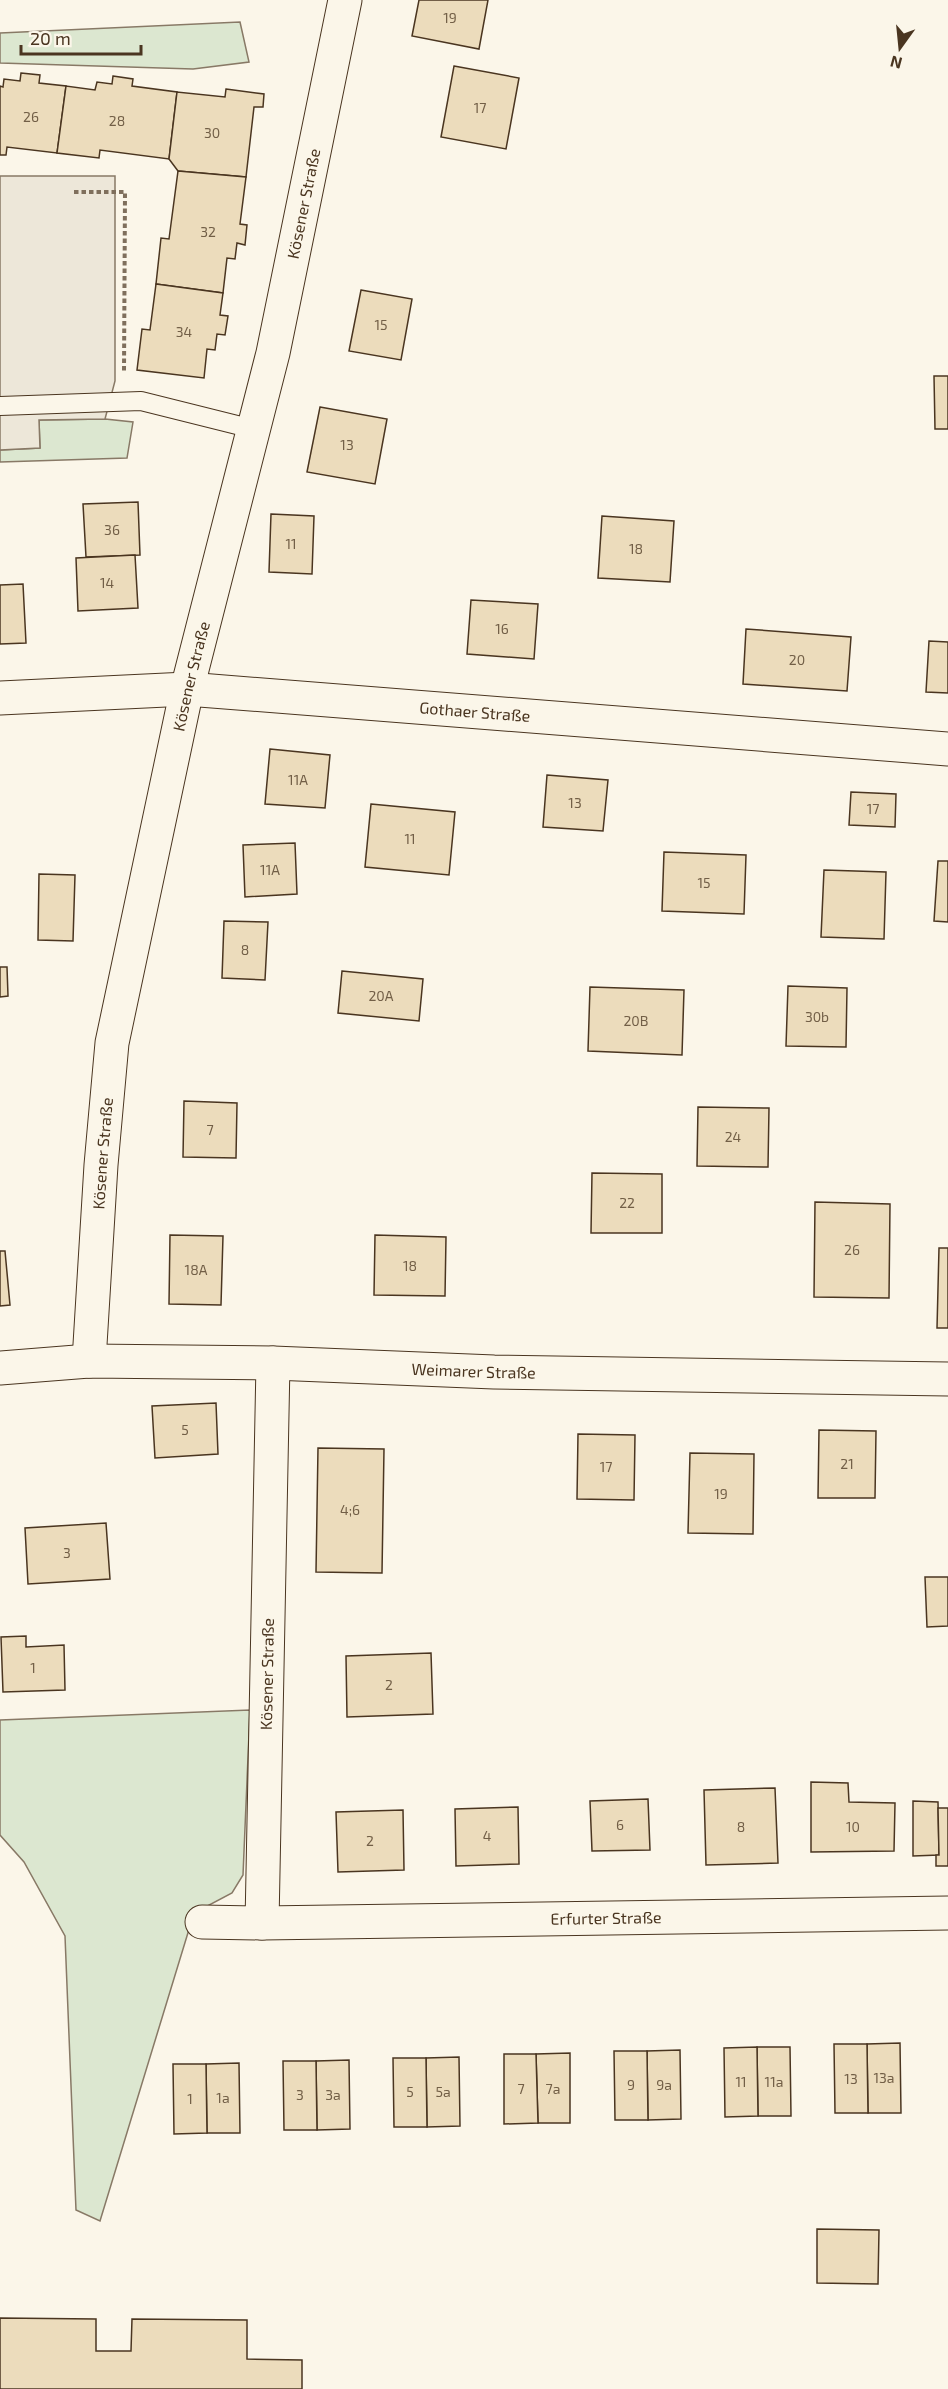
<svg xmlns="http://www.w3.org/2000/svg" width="948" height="2389" font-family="'Exo 2',sans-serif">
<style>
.green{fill:#dce7d0;stroke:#887966;stroke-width:1.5}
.parking{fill:#ede7d9;stroke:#887966;stroke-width:1.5}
.building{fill:#ecdcbc;stroke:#4a3520;stroke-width:1.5}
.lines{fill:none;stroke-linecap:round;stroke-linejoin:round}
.lane-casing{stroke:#4a3520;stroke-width:20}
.street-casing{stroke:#4a3520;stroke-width:35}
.path{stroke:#7f6f5c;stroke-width:4;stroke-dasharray:4.5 3;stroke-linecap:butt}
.lane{stroke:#fbf6e9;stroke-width:18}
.street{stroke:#fbf6e9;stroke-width:33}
.labels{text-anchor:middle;stroke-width:4.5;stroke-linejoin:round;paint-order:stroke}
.number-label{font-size:14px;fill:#725f47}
.street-label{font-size:16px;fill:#4a3520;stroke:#fbf6e9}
</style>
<rect width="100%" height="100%" fill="#fbf6e9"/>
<g class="green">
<path d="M240,22L249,62L193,69L0,63V33Z"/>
<path d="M105,419L133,422L127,458L0,462V450L40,448L39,420Z"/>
<path d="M250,1710L243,1875L232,1893L194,1913L100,2221L76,2210L65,1936L24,1862L0,1835V1720Z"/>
</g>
<path class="parking" d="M0,176H115V381L105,419L39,420L40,448L0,450Z"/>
<g class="building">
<path d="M419,0H488L479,49L412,36Z"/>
<path d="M454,66L519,78L506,149L441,137Z"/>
<path d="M21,73L40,75L39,83L66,86L57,153L7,147L6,155H0V86L3,87L4,79L20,81Z"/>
<path d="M113,76L133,79L132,86L177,92L169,159L100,150L99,158L57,153L66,86L95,90L97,82L112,84Z"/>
<path d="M226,89L264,94L263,107H254L246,177L178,171L169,159L177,92L225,97Z"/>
<path d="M178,171L246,177L240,224L247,225L245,245L237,243L235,259L227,258L223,293L156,284L161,238L169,239Z"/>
<path d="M156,284L223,293L220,315L228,316L225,335L217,334L215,350L207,349L204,378L137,370L142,329L150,330Z"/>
<path d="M361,290L412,299L401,360L349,351Z"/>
<path d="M934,376H948V429H935Z"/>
<path d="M320,407L387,419L375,484L307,472Z"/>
<path d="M138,502L140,555L86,557L83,504Z"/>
<path d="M271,514L314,516L312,574L269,572Z"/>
<path d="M602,516L674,521L670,582L598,578Z"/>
<path d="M135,555L138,608L78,611L76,558Z"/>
<path d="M23,584L26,643L0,644V585Z"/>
<path d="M471,600L538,604L534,659L467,654Z"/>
<path d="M746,629L851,637L847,691L743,684Z"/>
<path d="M929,641L948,642V693L926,692Z"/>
<path d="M270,749L330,755L325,808L265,804Z"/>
<path d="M547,775L608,780L603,831L543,827Z"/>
<path d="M851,792L896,794L895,827L849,825Z"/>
<path d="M371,804L455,812L449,875L365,867Z"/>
<path d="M295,843L297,894L245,897L243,845Z"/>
<path d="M664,852L746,855L744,914L662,911Z"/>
<path d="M938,861H948V922L934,921Z"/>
<path d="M824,870L886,872L884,939L821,937Z"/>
<path d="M39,874L75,875L73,941L38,940Z"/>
<path d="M224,921L268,922L265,980L222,978Z"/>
<path d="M0,967H7L8,996L0,997Z"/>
<path d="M342,971L423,979L419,1021L338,1013Z"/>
<path d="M788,986L847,988L846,1047L786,1046Z"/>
<path d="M590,987L684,990L682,1055L588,1051Z"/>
<path d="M184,1101L237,1103L236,1158L183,1157Z"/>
<path d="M698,1107L769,1108L768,1167L697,1166Z"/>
<path d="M592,1173L662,1174V1233H591Z"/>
<path d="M815,1202L890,1204L889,1298L814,1297Z"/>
<path d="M170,1235L223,1236L221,1305L169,1304Z"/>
<path d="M375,1235L446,1237L445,1296L374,1295Z"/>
<path d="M939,1248H948V1328H937Z"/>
<path d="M0,1251H5L10,1305L0,1306Z"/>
<path d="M216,1403L218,1454L155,1458L152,1406Z"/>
<path d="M819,1430L876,1431L875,1498H818Z"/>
<path d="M578,1434L635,1435L634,1500L577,1499Z"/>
<path d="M318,1448L384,1449L382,1573L316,1572Z"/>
<path d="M690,1453L754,1454L753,1534L688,1533Z"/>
<path d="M106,1523L110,1579L28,1584L25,1528Z"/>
<path d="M925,1577H948V1626L927,1627Z"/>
<path d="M26,1636V1647L64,1645L65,1690L3,1692L1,1637Z"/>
<path d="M431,1653L433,1714L347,1717L346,1656Z"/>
<path d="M811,1782L848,1783L849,1802L895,1803L894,1851L811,1852Z"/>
<path d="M775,1788L778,1863L706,1865L704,1790Z"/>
<path d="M648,1799L650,1850L592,1851L590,1801Z"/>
<path d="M913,1801L938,1802L939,1855L913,1856Z"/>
<path d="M518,1807L519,1864L456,1866L455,1809Z"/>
<path d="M938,1808H948V1866H936V1855H939Z"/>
<path d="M403,1810L404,1870L338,1872L336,1812Z"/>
<path d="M900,2043L901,2113H868L867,2044Z"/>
<path d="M834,2044H867L868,2113H835Z"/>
<path d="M757,2047H790L791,2116H758Z"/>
<path d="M757,2047L758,2116L725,2117L724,2048Z"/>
<path d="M680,2050L681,2119L648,2120L647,2051Z"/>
<path d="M614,2051H647L648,2120H615Z"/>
<path d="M570,2053V2123H538L536,2054Z"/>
<path d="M504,2054H536L538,2123L504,2124Z"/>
<path d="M459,2057L460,2126L427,2127L426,2058Z"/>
<path d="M393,2058H426L427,2127H394Z"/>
<path d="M349,2060L350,2129L317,2130L316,2061Z"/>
<path d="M283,2061H316L317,2130H284Z"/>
<path d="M239,2063L240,2133H207L206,2064Z"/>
<path d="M173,2064H206L207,2133L174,2134Z"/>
<path d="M817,2229L879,2230L878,2284L817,2283Z"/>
<path d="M0,2318L96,2319V2351H131L132,2319L247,2320V2359L302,2360V2389H0Z"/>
</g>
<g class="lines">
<g class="lane-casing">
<path id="lane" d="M0,406L141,401L253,429"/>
</g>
<g class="street-casing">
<g id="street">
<path id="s1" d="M0,698L187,689L948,749"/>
<path id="s2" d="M89,1361L101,1165L112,1043L187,689L273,353L345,0"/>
<path id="s3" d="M0,1368L89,1361L273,1363L494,1372L948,1379"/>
<path id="s4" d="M202,1922L262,1923L273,1363"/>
<path id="s5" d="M262,1923L948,1913"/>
</g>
</g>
<path class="path" d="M74,192H125L124,373"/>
<use href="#lane" class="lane"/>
<use href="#street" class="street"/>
</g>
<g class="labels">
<g class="number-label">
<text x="450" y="23">19</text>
<text x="480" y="113">17</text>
<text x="31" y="122">26</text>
<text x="117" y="126">28</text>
<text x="212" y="138">30</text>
<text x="208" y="237">32</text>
<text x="381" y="330">15</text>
<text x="184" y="337">34</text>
<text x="347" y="450">13</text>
<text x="112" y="535">36</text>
<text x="291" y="549">11</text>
<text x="636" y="554">18</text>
<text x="107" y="588">14</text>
<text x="502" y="634">16</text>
<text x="797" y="665">20</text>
<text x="298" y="785">11A</text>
<text x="575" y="808">13</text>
<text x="873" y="814">17</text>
<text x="410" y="844">11</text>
<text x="270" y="875">11A</text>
<text x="704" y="888">15</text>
<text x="245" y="955">8</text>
<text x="381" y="1001">20A</text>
<text x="817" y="1022">30b</text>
<text x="636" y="1026">20B</text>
<text x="210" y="1135">7</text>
<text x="733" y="1142">24</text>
<text x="627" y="1208">22</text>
<text x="852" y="1255">26</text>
<text x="410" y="1271">18</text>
<text x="196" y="1275">18A</text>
<text x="185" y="1435">5</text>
<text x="847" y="1469">21</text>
<text x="606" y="1472">17</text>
<text x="721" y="1499">19</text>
<text x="350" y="1515">4;6</text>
<text x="67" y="1558">3</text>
<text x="33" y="1673">1</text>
<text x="389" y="1690">2</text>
<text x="620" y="1830">6</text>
<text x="741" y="1832">8</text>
<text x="853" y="1832">10</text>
<text x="487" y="1841">4</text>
<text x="370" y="1846">2</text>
<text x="884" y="2083">13a</text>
<text x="851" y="2084">13</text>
<text x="741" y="2087">11</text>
<text x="774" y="2087">11a</text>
<text x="631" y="2090">9</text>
<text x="664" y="2090">9a</text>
<text x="521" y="2094">7</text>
<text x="553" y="2094">7a</text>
<text x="410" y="2097">5</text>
<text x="443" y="2097">5a</text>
<text x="300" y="2100">3</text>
<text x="333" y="2100">3a</text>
<text x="223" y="2103">1a</text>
<text x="190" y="2104">1</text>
</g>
<g class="street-label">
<text dy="6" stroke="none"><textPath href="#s2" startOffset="1180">Kösener Straße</textPath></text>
<text dy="6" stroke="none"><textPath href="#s2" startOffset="694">Kösener Straße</textPath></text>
<text dy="6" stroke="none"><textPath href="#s1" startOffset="476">Gothaer Straße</textPath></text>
<text dy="6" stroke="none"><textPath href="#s2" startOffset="208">Kösener Straße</textPath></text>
<text dy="6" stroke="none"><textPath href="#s3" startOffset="474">Weimarer Straße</textPath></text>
<text dy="6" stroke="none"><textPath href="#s4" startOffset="309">Kösener Straße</textPath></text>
<text dy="6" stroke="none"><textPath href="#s5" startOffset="344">Erfurter Straße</textPath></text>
</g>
</g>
<g transform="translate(900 48) rotate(195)" stroke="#fbf6e9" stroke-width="4.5" paint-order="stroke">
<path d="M0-4.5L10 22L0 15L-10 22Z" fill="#4a3520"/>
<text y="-9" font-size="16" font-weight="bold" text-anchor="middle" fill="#4a3520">N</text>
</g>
<path d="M21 45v9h120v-9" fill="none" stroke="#4a3520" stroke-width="3"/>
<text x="30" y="45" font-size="18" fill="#4a3520" stroke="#fbf6e9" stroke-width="4.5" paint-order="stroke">20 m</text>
</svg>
